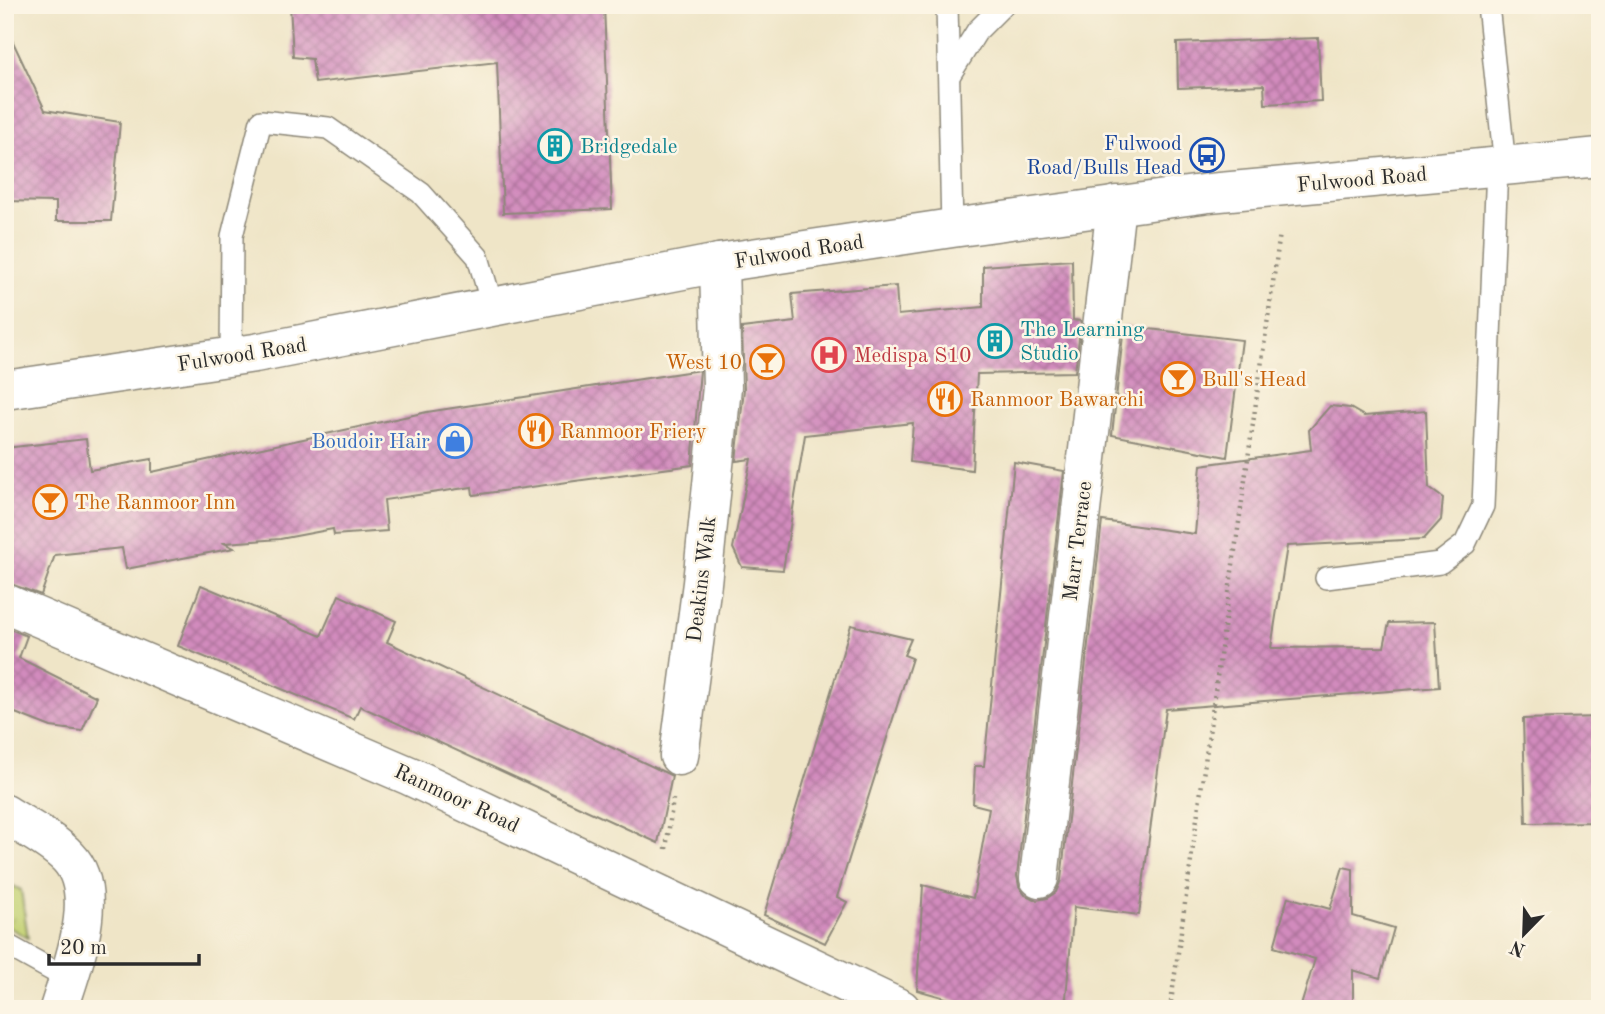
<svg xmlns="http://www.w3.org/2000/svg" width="1605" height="1014" font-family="'Old Standard TT',serif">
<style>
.grass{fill:url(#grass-tufts);stroke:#787e50;stroke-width:2}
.building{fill:url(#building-cross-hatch)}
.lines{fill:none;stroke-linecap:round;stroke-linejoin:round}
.lane-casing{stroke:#8d8879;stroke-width:24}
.street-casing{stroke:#8d8879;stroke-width:41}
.secondary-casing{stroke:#8d8879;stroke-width:41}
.path{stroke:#8d8879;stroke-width:4.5;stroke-dasharray:2 5;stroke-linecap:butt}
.lane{stroke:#fff;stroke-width:21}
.street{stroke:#fff;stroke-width:38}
.secondary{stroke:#fff;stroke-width:38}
.labels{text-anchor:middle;stroke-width:5;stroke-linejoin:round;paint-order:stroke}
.transit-label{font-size:21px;fill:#164399;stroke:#fcf5e5;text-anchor:end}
.culture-label{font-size:21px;fill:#0d838f;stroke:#fcf5e5;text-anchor:start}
.street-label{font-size:21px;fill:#2b2b2b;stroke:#fcf5e5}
.health-label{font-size:21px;fill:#be3a42;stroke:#fcf5e5;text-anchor:start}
.food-label{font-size:21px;fill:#c56008;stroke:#fcf5e5;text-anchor:start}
.shop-label{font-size:21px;fill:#366cbe;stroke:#fcf5e5;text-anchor:end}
</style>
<defs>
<pattern id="grass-tufts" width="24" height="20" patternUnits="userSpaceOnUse" patternTransform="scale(1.75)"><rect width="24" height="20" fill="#c4d274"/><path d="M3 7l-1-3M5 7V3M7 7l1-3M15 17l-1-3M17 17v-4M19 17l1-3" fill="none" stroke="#a9b465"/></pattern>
<pattern id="building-cross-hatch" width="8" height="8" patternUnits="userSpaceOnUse" patternTransform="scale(1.75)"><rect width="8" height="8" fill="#d28bbd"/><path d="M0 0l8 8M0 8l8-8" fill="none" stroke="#ab729a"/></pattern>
</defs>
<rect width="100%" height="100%" fill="#fcf5e5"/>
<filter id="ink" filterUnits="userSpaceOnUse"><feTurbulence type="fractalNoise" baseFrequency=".0143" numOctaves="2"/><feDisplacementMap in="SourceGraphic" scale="14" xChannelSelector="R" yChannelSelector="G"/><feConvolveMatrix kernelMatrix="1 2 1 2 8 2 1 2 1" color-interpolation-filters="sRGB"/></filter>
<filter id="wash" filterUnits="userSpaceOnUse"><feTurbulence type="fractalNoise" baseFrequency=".00686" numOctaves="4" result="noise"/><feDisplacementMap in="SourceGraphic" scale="28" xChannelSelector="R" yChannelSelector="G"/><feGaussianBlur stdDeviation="1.57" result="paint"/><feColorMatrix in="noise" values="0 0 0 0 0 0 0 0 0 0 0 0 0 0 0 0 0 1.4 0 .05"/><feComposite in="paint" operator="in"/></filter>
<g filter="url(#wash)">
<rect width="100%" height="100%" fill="#efe5c7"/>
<path class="grass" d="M5,882L21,890L28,938L5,925Z"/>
<g id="blocks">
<g class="building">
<path d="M290,5H604L612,209L503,213L497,62L315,83L312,59L293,57Z"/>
<path d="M5,25L45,110L120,122L111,221H56V202L5,201Z"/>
<path d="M1318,38L1321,101L1265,104L1264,85L1178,88L1177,43Z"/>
<path d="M1072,260L1073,320L1081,321L1075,372L977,374L972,470L910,462L913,423L805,435L783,570L742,567L733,548L751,459L736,461L744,389L742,328L795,322L792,294L856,289L896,286L898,315L983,307V266Z"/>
<path d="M1124,326L1242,340L1227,457L1112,435Z"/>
<path d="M700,370L692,465L473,495L472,487L384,500L387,531L334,535L333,529L280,539L224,543L234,548L126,569L122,548L55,555L41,595L5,582V448L86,439L90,470L152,459V472L427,412Z"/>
<path d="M1330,406L1350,408L1364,416L1426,411L1429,488L1443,498L1441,520L1424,539L1287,546L1271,648L1384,647L1389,623L1435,622L1439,687L1166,709L1139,915L1074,907L1065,1009H985L917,990L923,885L973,898L989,808L973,804L975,766H984L1014,462L1064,471L1017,876L1019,886L1025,895L1037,900L1047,898L1056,892L1061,880L1102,521L1195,534L1201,465L1311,450L1309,430Z"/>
<path d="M201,585L321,636L339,595L396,621L387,642L664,772L672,776L658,843L360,706L354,719L178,646Z"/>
<path d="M851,625L911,639L904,655L912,658L837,897L847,902L825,943L764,915Z"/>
<path d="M5,627L27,636L19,658L97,697L82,731L51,727L5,709Z"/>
<path d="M1600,717V822L1526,823L1523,719Z"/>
<path d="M1343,867L1353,869V916L1394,928L1380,978L1353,970V1009H1300L1315,959L1274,947L1288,897L1330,909Z"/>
</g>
</g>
</g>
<g filter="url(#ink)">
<use href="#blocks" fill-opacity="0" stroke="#8d8879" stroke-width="2"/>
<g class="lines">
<g class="lane-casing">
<g id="lane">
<path d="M947,5L952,228"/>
<path d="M1488,5L1505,166"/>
<path d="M949,76L977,31L1003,5"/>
<path d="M231,357L232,236L261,121L328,128L421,193L478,257L493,308"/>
<path d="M1326,578L1440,563L1465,544L1483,506L1497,167"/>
<path d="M5,944L68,979"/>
</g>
</g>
<g class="street-casing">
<g id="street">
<path d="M5,603L410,776L901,1009"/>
<path d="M679,756L702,583L722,387L719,263"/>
<path d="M5,814C25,827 52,840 68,857C103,893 71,969 59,1009"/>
<path d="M1039,878L1116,205"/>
</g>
</g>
<g class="secondary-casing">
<path id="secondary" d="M5,390L255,353L719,263L952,228L1209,193L1600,157"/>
</g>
<g class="path">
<path d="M666,849L673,799"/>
<path d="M1170,1009L1280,233"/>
</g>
<use href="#lane" class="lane"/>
<use href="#street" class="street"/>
<use href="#secondary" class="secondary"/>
</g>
</g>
<defs>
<g id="building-ring" transform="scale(1.75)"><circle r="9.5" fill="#fcf5e5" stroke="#0f9aa8" stroke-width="1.5"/><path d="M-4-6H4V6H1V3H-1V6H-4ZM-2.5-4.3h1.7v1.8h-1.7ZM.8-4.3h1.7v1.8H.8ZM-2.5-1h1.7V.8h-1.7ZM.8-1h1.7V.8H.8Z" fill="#0f9aa8"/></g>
<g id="bus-ring" transform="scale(1.75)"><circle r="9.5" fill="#fcf5e5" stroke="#1a4fb4" stroke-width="1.5"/><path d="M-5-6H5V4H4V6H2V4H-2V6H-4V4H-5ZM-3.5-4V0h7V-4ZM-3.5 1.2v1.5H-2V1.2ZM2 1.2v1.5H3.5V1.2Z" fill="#1a4fb4"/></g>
<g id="hospital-ring" transform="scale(1.75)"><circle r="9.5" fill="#fcf5e5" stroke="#e0444e" stroke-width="1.5"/><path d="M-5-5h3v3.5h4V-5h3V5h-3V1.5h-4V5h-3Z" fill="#e0444e"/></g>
<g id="bar-ring" transform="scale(1.75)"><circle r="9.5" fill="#fcf5e5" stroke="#e8710a" stroke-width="1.5"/><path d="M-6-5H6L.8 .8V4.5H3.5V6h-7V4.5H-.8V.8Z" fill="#e8710a"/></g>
<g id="restaurant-ring" transform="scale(1.75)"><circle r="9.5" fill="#fcf5e5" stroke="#e8710a" stroke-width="1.5"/><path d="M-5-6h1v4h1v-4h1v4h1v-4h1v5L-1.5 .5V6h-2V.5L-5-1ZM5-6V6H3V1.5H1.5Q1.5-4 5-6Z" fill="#e8710a"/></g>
<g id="shop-ring" transform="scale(1.75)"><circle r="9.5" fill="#fcf5e5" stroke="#3f7fe0" stroke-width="1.5"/><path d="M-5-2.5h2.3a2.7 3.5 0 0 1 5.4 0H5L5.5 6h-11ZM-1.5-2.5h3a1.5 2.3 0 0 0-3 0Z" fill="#3f7fe0"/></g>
</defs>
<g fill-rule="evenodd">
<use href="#building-ring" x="555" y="146"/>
<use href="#bus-ring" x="1207" y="155"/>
<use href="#building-ring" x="995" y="341"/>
<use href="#hospital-ring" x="829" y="355"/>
<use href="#bar-ring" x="767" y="362"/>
<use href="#bar-ring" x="1178" y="379"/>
<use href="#restaurant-ring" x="945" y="399"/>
<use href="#restaurant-ring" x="536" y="431"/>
<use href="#shop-ring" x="455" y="441"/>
<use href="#bar-ring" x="50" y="502"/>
</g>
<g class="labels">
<g class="transit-label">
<text x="1182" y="150">Fulwood<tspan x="1182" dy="24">Road/Bulls Head</tspan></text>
</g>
<g class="culture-label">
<text x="580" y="153">Bridgedale</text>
<text x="1020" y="336">The Learning<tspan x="1020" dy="24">Studio</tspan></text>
</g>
<g class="street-label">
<text transform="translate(1362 179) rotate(-5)" y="7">Fulwood Road</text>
<text transform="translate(799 251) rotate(-9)" y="7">Fulwood Road</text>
<text transform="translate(242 354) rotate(-9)" y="7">Fulwood Road</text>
<text transform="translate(1077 541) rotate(-83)" y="7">Marr Terrace</text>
<text transform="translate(701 579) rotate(-83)" y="7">Deakins Walk</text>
<text transform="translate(457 798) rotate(25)" y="7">Ranmoor Road</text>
</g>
<g class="health-label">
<text x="854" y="362">Medispa S10</text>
</g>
<g class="food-label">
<text x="742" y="369" text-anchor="end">West 10</text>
<text x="1202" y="386">Bull's Head</text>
<text x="970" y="406">Ranmoor Bawarchi</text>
<text x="560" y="438">Ranmoor Friery</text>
<text x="74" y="509">The Ranmoor Inn</text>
</g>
<g class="shop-label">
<text x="430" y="448">Boudoir Hair</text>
</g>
</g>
<rect width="1605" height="1014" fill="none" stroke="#fcf5e5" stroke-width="28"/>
<g transform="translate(1524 934) rotate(203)" stroke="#fcf5e5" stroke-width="5" paint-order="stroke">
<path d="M0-5L12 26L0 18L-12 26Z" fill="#2b2b2b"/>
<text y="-10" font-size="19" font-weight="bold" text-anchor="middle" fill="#2b2b2b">N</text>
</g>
<path d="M49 954v10h150v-10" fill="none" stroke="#2b2b2b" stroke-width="3.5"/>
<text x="60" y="954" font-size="21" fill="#2b2b2b" stroke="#fcf5e5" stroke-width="5" paint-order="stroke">20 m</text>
</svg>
